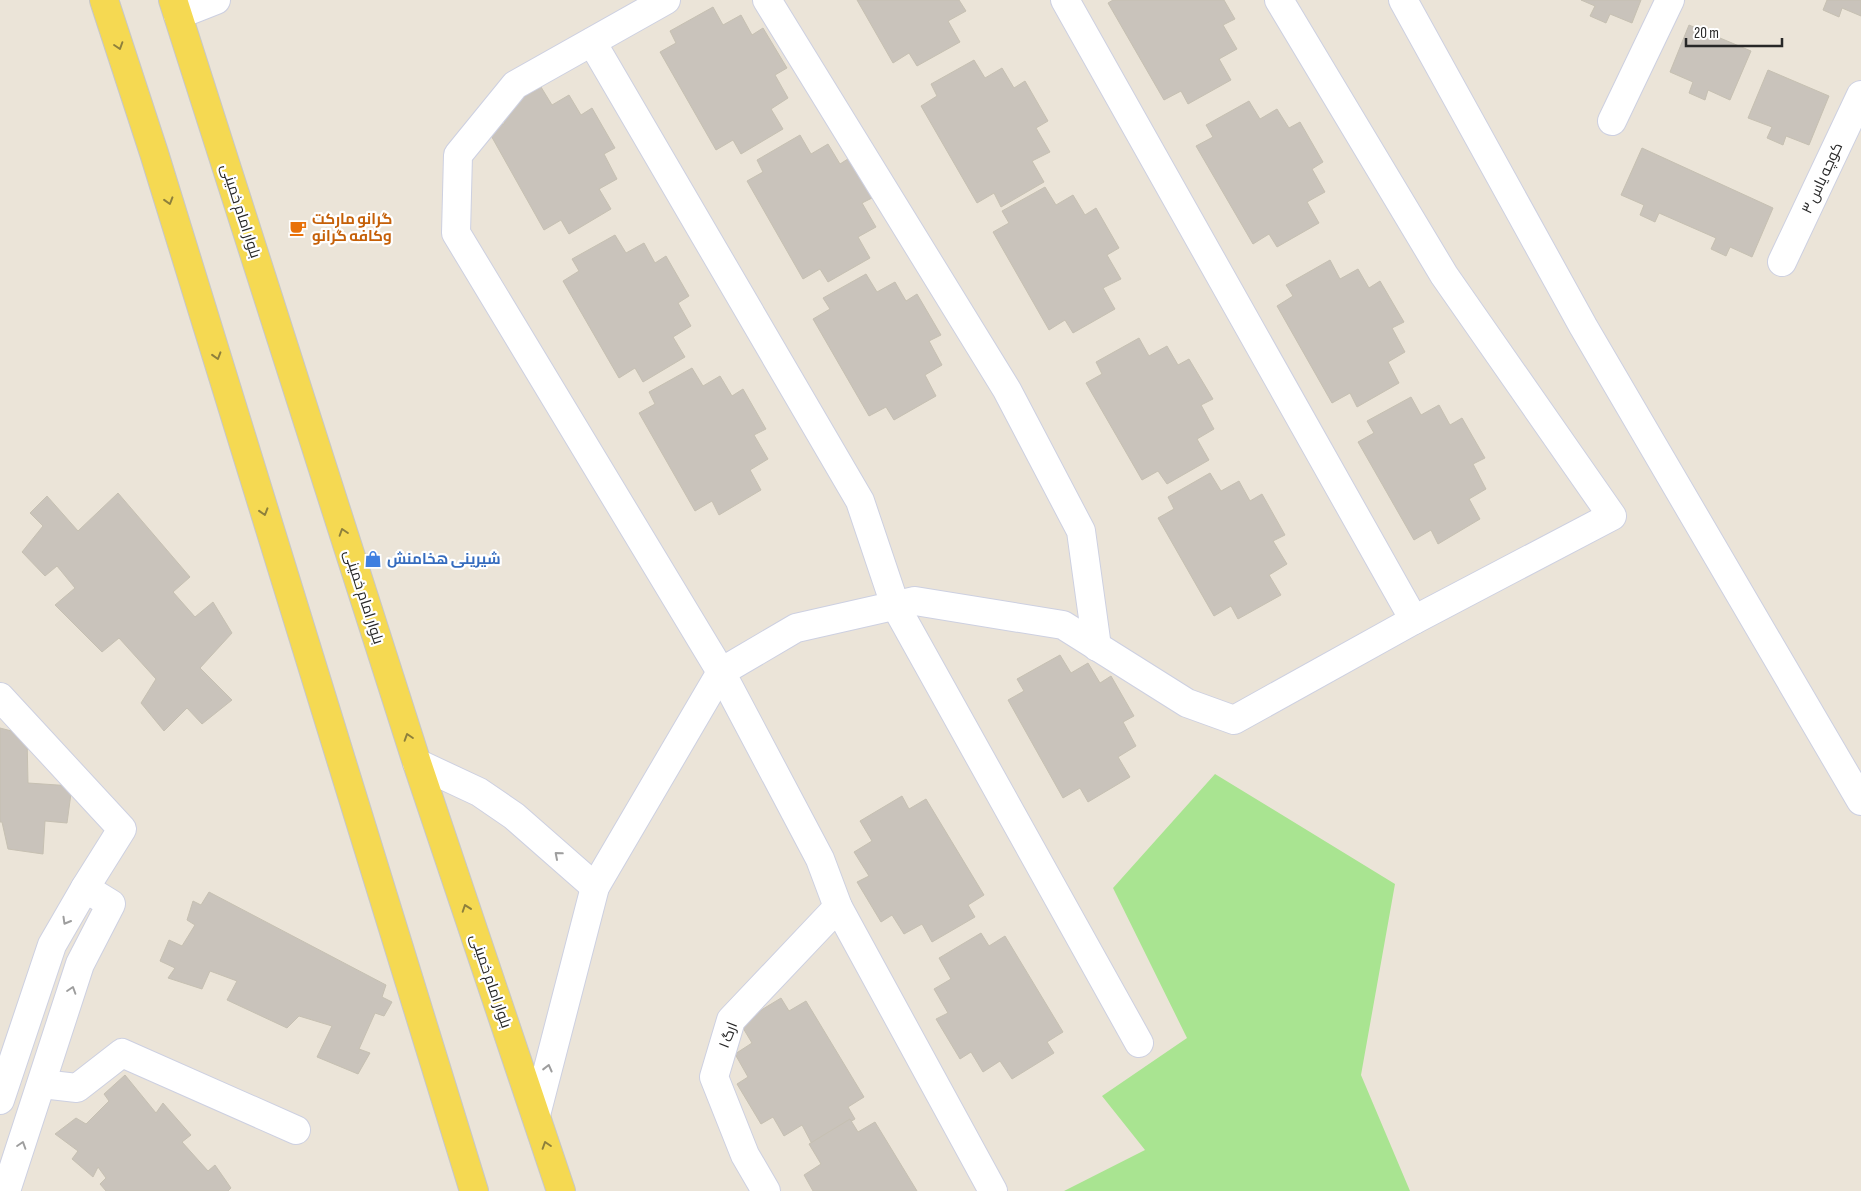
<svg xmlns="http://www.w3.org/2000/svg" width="1861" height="1191" font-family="'Sofia Sans Condensed',Cairo,sans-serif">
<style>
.green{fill:#a9e491}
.building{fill:#c9c3bb;stroke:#c6c0b2}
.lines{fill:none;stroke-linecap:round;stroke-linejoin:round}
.minor-casing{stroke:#cdd0e1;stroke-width:30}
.major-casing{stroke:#c7c7c7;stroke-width:30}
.minor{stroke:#fff;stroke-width:28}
.major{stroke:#f5d952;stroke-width:28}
.oneway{stroke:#8e803c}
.oneway2{stroke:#9e9e9e}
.labels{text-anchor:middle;stroke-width:4.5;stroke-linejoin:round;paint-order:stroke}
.street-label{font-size:15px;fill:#272727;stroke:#fff}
.food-label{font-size:15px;font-weight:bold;fill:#c56008;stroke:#fff;text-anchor:start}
.shop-label{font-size:15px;font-weight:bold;fill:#366cbe;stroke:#fff;text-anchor:start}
</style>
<rect width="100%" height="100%" fill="#ebe4d8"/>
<path class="green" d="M1215,774L1395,884L1361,1075L1410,1191H1064L1145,1150L1102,1096L1187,1038L1113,888Z"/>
<g class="building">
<path d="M857,0H959L966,11L948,21L960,42L917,66L909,53L893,63Z"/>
<path d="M1113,0H1224L1235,19L1223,25L1237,49L1219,59L1231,80L1188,104L1181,91L1164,100L1108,3Z"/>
<path d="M1581,0H1641L1632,23L1610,14L1606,23L1590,16L1595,6Z"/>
<path d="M1827,0H1861V16L1842,8L1839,17L1823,10Z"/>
<path d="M713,7L723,25L741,15L752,35L763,28L787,68L775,75L788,98L771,109L783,129L741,154L733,140L716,150L660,52L676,43L670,31Z"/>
<path d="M1689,25L1751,51L1730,100L1708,90L1705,100L1689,93L1693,82L1670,72Z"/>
<path d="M974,60L985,78L1002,68L1014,88L1025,81L1048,121L1036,128L1050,152L1032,161L1044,182L1001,207L994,193L977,203L921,106L937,96L931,84Z"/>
<path d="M1768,70L1829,96L1809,145L1786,136L1783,145L1767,138L1772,127L1748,118Z"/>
<path d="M541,87L552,105L569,95L581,115L592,108L615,148L604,154L617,179L599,189L611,209L569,234L561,220L544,230L489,132L505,123L498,111Z"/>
<path d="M1249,101L1260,119L1277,109L1289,128L1300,122L1323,162L1312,169L1325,192L1307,202L1319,223L1277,247L1269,234L1253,244L1196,146L1213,137L1206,125Z"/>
<path d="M800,135L811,154L828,144L840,164L851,157L874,197L862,203L876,227L858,237L870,258L828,282L820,269L803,279L747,181L763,172L757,160Z"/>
<path d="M1642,148L1773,208L1752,257L1730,247L1726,256L1711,249L1716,238L1659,213L1655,222L1640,215L1644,205L1621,195Z"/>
<path d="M1045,187L1056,205L1073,195L1085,215L1096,208L1119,248L1107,255L1121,279L1103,288L1115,309L1073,333L1065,320L1049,330L993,232L1009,223L1002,211Z"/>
<path d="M615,235L626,253L644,243L655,263L666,256L689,296L678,303L691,326L673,337L685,357L643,382L635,368L619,378L563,281L579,271L572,259Z"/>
<path d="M1330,260L1340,279L1358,269L1369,288L1380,281L1404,322L1392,328L1405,352L1388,362L1399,383L1357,407L1350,393L1332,403L1277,306L1293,296L1286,285Z"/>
<path d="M866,274L877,292L895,282L906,301L917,294L941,335L929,341L942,365L925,375L936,396L894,420L886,407L869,416L813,319L830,309L823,298Z"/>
<path d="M1139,338L1149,356L1167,346L1178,365L1189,359L1213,399L1201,405L1214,429L1197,439L1209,460L1167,484L1158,471L1142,480L1086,383L1102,374L1096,362Z"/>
<path d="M692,368L703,386L720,376L732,396L743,389L766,429L754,435L768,459L750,470L761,490L719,515L712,501L695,511L639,413L655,404L649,392Z"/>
<path d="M1411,397L1421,415L1439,405L1450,425L1462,418L1485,458L1473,464L1486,489L1469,499L1480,519L1438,544L1431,530L1414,540L1358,442L1374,433L1367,421Z"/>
<path d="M1210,473L1221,491L1239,481L1250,501L1262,494L1285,535L1273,541L1287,564L1269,575L1281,595L1238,619L1231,606L1214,616L1158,518L1174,509L1168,497Z"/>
<path d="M118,493L190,577L173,592L195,617L213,602L232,633L200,668L232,700L202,724L187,708L164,731L141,703L156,679L119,638L102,652L55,605L75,588L57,566L45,576L22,552L43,526L30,513L47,496L78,531Z"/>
<path d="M1060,655L1071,673L1088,663L1100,683L1111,676L1134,716L1123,722L1136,746L1118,757L1130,777L1088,802L1080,788L1063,798L1008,700L1024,691L1017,679Z"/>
<path d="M0,728L27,735L28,783L72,786L67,823L45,821L43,854L8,849L2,822H0Z"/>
<path d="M902,796L909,809L926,799L984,895L968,905L975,917L932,942L922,924L904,934L892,915L881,922L857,882L869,876L854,852L872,841L860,821Z"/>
<path d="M209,892L386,985L382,997L392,1002L384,1016L375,1013L359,1049L370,1053L358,1074L317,1057L332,1026L299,1016L287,1028L227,1000L237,981L210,971L202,989L168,978L175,968L160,961L169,940L182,946L195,925L187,920L193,901L201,905Z"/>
<path d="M981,933L989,946L1005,936L1063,1032L1047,1042L1054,1053L1012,1079L1000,1061L983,1072L971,1052L960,1059L936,1019L948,1013L934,989L951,979L939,958Z"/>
<path d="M781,998L789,1011L806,1001L864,1097L848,1107L855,1119L812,1144L802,1125L784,1136L773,1117L761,1124L737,1084L748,1077L735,1054L752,1043L740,1023Z"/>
<path d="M125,1075L156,1113L163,1103L191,1135L182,1142L208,1171L215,1165L231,1188L228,1191H106L100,1184L106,1178L98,1167L93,1177L72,1159L78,1151L55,1134L76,1118L86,1124L109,1101L104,1094Z"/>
<path d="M850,1119L858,1132L875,1122L917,1191H813L804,1175L821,1164L809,1144Z"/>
</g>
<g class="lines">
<g class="minor-casing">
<g id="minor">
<path d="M666,0L515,85L458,155L456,233L721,672L820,859L838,907L993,1191"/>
<path d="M767,0L1007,390L1081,531L1097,647"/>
<path d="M1065,0L1414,620"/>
<path d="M1403,0L1583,326L1861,801"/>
<path d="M178,15L216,0"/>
<path d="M592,42L860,501L895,605L1139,1043"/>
<path d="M1612,121L1670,0"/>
<path d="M1782,262L1861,95"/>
<path d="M0,697L122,829L85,888"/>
<path d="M417,763L479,792L514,816L595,887"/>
<path d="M42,1084L77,1088L122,1053L296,1130"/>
<path d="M0,1100L52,945L85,888L111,904L80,964L6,1191"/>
<path d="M536,1115L595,887L721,672L796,628L915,601L1063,625L1187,703L1234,720L1414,620L1612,516L1444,275L1279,0"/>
<path d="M766,1191L745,1155L714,1077L731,1020L838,907"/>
</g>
</g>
<g class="major-casing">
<g id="major">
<path d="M104,0L154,153L474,1191"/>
<path d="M173,0L417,763L561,1191"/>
</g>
</g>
<use href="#minor" class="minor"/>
<use href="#major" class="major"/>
</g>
<defs><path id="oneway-chevron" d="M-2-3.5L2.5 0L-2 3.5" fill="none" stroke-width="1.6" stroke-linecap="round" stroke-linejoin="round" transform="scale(1.25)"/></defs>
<g class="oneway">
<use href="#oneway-chevron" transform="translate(119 46) rotate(72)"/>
<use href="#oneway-chevron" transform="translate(169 201) rotate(73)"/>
<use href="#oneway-chevron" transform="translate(217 356) rotate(73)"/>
<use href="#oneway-chevron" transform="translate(264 512) rotate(73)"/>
<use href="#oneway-chevron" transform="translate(343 532) rotate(-108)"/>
<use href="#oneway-chevron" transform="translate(408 737) rotate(-108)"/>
<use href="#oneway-chevron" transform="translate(466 908) rotate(-109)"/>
<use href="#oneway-chevron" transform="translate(546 1145) rotate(-108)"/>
</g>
<g class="oneway2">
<use href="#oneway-chevron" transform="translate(558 855) rotate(-139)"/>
<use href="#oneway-chevron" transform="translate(66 921) rotate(120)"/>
<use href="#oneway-chevron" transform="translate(72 990) rotate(-72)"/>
<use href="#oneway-chevron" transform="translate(548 1068) rotate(-76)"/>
<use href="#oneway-chevron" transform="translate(22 1145) rotate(-72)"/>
</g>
<defs>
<g id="cafe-bare" transform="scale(1.35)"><path d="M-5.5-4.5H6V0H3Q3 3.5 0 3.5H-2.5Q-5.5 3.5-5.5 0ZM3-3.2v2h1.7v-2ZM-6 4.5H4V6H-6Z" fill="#e8710a" stroke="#fff" stroke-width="2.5" paint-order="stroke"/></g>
<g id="shop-bare" transform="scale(1.35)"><path d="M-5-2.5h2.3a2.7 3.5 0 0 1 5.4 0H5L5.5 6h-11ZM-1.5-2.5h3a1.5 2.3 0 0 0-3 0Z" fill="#3f7fe0" stroke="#fff" stroke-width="2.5" paint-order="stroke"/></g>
</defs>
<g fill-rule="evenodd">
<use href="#cafe-bare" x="298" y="228"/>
<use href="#shop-bare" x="373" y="559"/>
</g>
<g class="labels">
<g class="street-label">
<text transform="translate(1822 178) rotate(-65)" y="5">کوچه یاس ۳</text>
<text transform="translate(241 211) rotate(72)" y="5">بلوار امام خمینی</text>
<text transform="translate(364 597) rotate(72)" y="5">بلوار امام خمینی</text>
<text transform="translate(491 981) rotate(71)" y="5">بلوار امام خمینی</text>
<text transform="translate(728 1035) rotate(-69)" y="5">ارگ ۱</text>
</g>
<g class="food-label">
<text x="312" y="224">گرانو مارکت<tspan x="312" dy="17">وکافه گرانو</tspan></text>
</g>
<g class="shop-label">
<text x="387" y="564">شیرینی هخامنش</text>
</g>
</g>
<path d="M1686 38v8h96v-8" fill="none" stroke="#272727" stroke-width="2.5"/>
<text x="1694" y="38" font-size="15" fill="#272727" stroke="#ffffff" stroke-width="4" paint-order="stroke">20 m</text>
</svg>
